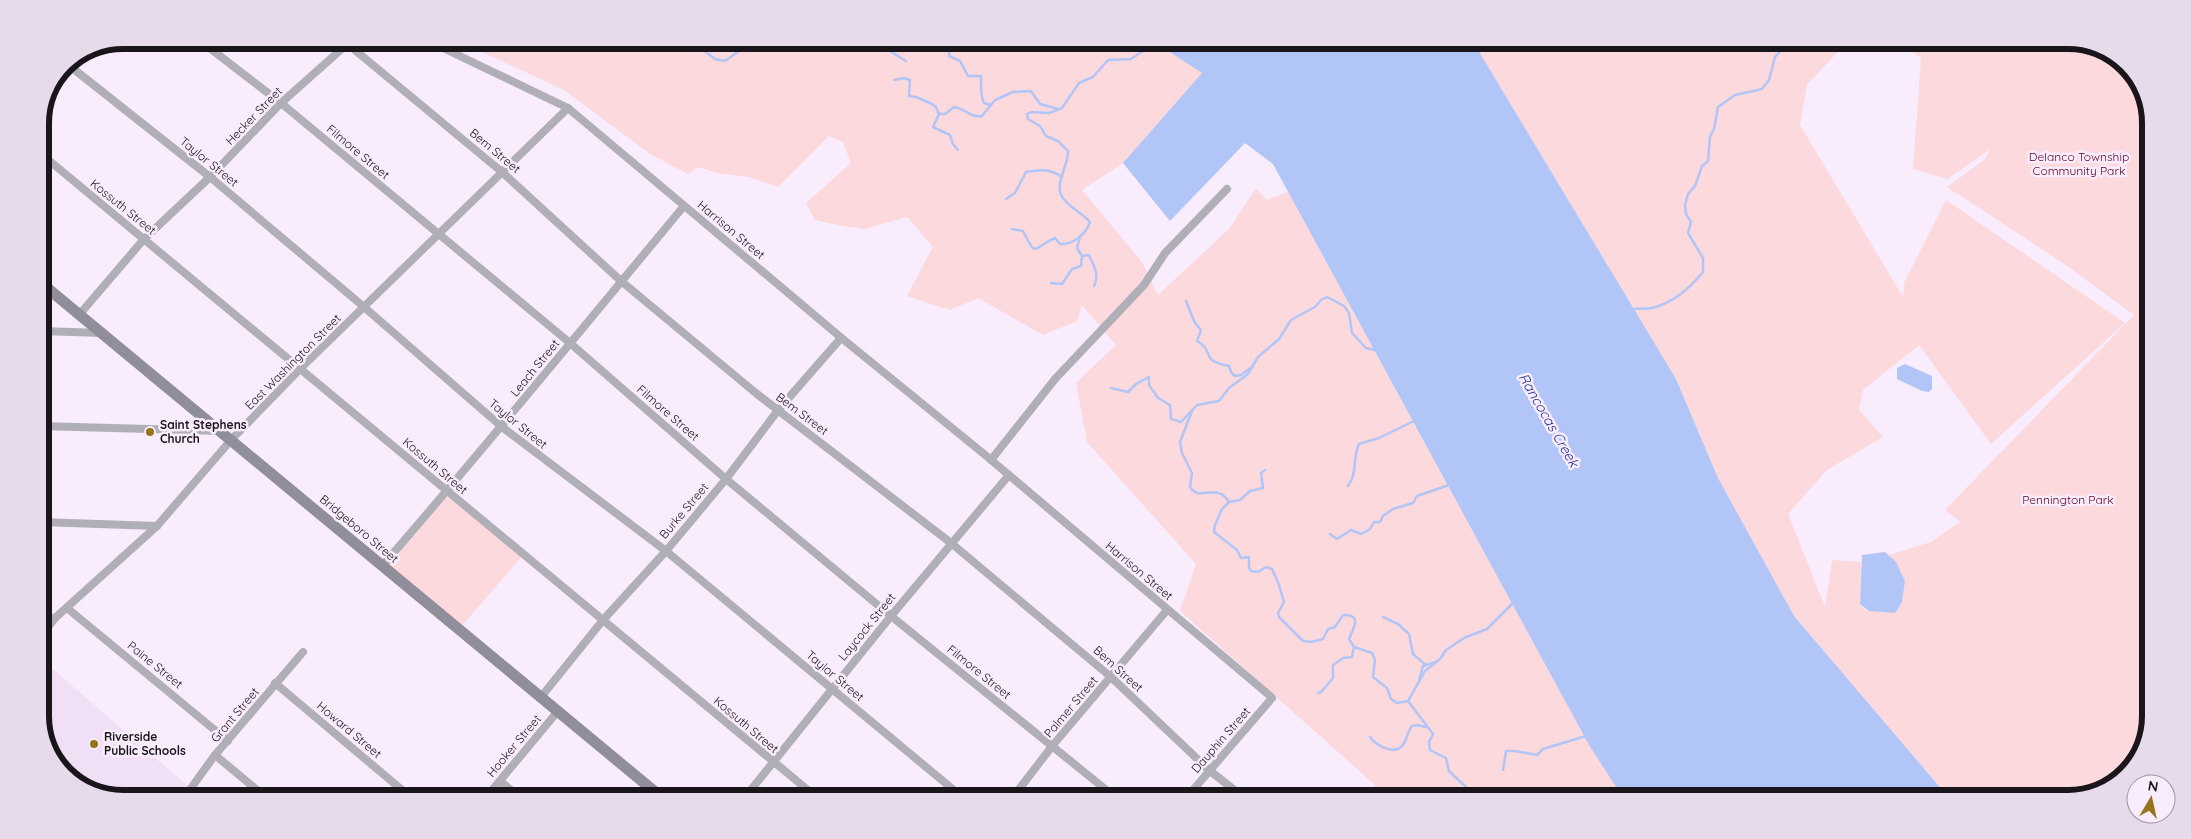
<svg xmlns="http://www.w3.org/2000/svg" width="2191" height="839" font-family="Quicksand,sans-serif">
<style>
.built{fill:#f1dff6}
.green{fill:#fbd9dd}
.water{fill:#b1c5f7}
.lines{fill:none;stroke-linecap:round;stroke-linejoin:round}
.stream{stroke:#b1c5f7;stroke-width:2.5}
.minor{stroke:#b0aeb7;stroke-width:8}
.secondary{stroke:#908e9a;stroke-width:11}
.poi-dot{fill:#95741c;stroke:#f9ecfd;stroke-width:2}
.labels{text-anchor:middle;stroke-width:5;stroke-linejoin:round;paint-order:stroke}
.street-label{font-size:12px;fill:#1a151b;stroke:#f9ecfd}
.park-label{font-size:12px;fill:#5f0323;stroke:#f9ecfd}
.poi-label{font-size:12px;font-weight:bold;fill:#1a151b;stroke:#f9ecfd;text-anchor:start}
.water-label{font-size:14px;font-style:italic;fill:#243995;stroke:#f9ecfd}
.rim{fill:none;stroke:#1a151b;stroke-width:6}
</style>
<rect width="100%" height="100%" fill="#f9ecfd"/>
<path class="built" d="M40,658L198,795H96L57,767L40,722Z"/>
<g class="green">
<path d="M2095,44L2134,73L2151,117L2147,743L2118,782L2068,799H1950L1794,616L1718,478L1676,379L1475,45H1844L1807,85L1800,125L1903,297L1905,281L1946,200L2125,323L1991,444L1919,345L1863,390L1859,410L1883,437L1827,470L1788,514L1825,607L1832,560L1861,562L1860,604L1865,610L1895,613L1902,602L1905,581L1889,555L1931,542L1960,522L1945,510L2134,315L2060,261L1947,187L1984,160L1991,149L1947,179L1913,169L1921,58L1904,45Z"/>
<path d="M1159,45L1203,73L1123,163L1082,190L1142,262L1158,295L1230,228L1256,188L1267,200L1288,192L1589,745L1623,798L1366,797L1375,785L1180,611L1196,564L1087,442L1076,383L1116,345L1082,305L1077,321L1043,335L978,298L950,310L907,296L933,247L907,217L864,229L842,226L815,220L806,203L851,163L843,142L829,136L778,187L749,177L718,173L698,167L688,174L650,154L564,90L469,46Z"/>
<path d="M448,491L524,554L459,629L382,566Z"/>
</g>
<g class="water">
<path d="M1159,45H1475L1676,379L1718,478L1794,616L1950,799L1623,798L1589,745L1273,164L1245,143L1170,221L1123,163L1202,73Z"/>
<path d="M1905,364L1932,376V389L1929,392L1922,391L1897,379V368Z"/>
<path d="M1885,552L1896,562L1905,581L1902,602L1895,613L1869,611L1860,604L1862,555Z"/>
</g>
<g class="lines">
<g class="stream">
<path d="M950,45L949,56L960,61L968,76H981C982,86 979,92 984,103L991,105"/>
<path d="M684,46L693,51L703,50L715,59L725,61L742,49"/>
<path d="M881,46L883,49L890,51L906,61"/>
<path d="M894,80L904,78L910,80L909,96L916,97L932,104L936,107L939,114L933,127L950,135L953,144L958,150"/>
<path d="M939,114H945L954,107C965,108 969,118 982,116L995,100L1013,92L1031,91L1040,104L1058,109"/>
<path d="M1006,199L1015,193L1026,172C1041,170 1049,168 1062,177"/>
<path d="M1012,229L1023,231C1037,259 1032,248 1055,238L1060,244C1073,245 1086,234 1090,222C1082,213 1070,208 1063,198C1053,185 1069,165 1068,151L1058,141L1046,136L1040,126L1028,119L1027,114L1031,112L1049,113L1062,108L1079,83L1093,77L1108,60L1131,59L1152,45"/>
<path d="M1082,256L1089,255C1093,265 1100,273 1094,286"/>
<path d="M1051,283L1062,284L1072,269L1081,266L1082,256L1077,248L1080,237"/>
<path d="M1186,301L1195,323L1201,330L1197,341C1216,352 1198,360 1229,366L1231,372L1235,376L1241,375L1253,366"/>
<path d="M1632,310C1639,307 1645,310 1652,308C1673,303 1690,288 1703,272V258L1688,233L1691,222L1686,214L1685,205L1688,194L1695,186L1702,166L1708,161L1710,137L1714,129L1718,107L1735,95L1762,89L1769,80L1775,57L1786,45"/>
<path d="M1111,388L1128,392L1136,384L1149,377V385L1158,398L1170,405L1171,419L1181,422L1197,405L1219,401L1229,388L1248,374L1258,357L1279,339L1291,320L1315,307L1321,300L1327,297L1344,306L1349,313L1352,333L1366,348L1375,350"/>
<path d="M1192,411L1180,442L1182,453L1192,473L1190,487C1200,503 1216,481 1229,502"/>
<path d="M1265,470L1261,473L1263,488L1250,491L1240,500L1229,502L1222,509L1215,525L1214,532L1237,550L1241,558L1249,557V568L1251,571L1258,572L1266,567L1272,569L1278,582L1284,602L1278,613L1279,617L1303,641L1311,642L1323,639L1328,629L1335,627L1343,615C1364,614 1352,630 1349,639L1354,647L1352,657L1343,658L1333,665V678L1321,692L1318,693"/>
<path d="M1348,486C1358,473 1352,458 1359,444L1379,438L1416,420"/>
<path d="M1330,534L1337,539L1351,530L1361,534L1370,529L1374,522H1380L1383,516L1393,509L1413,503L1417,496L1449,485"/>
<path d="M1383,617L1398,624L1409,634L1413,654L1426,665"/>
<path d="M1354,647L1372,653L1375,660L1373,677L1387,688L1391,699L1397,703L1408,701"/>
<path d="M1419,680L1423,666L1436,662"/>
<path d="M1408,701L1425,671L1440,659L1446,650L1464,638L1487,629L1514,602"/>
<path d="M1408,701L1433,734L1429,742L1430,750L1446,758L1449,771L1466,787L1473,798"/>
<path d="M1370,737C1375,744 1392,755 1401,747C1407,742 1407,732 1412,726L1417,725L1426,727"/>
<path d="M1503,770L1506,751H1515L1537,755L1543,749L1586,736"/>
</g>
<g class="minor">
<path d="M207,46L281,103L570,343L726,479L891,616L1115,797"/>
<path d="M350,46L502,172L621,281L757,394L951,543L1111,677L1209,770L1243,797"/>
<path d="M439,46L568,108L844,340L984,454L1269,695L1272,698L1187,797"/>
<path d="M66,63L210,177L364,307L502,427L666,551L961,796"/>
<path d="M40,153L815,796"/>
<path d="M79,315L144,239L210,177L281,103L345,46"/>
<path d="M40,331L103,333"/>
<path d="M40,426L220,431"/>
<path d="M991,460L1055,379L1144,285L1165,253L1227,189"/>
<path d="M40,522L157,526"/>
<path d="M382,566C485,448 584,326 684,206"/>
<path d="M67,608L228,741"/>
<path d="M40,618H55"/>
<path d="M40,637L55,618L157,526L231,440L301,368L568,108"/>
<path d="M275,683L408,795"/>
<path d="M541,697L603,620L666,551L726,479L779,409L841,338"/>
<path d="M215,755L263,795"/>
<path d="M500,781L517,795"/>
<path d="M186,795L215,755L303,652"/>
<path d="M488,795L558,711"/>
<path d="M746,796L891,616L1009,475"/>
<path d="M1013,797L1053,745L1167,610"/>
</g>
<path class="secondary" d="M40,282L660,796"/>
</g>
<g class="poi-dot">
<circle cx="150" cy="432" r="5"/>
<circle cx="94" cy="744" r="5"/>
</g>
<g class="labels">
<g class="street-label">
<text transform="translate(254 116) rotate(-46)" y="4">Hecker Street</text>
<text transform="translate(495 151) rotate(40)" y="4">Bem Street</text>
<text transform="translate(358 152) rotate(40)" y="4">Filmore Street</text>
<text transform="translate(209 162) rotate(39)" y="4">Taylor Street</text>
<text transform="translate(123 207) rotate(39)" y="4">Kossuth Street</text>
<text transform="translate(731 230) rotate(40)" y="4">Harrison Street</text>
<text transform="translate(293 362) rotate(-45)" y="4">East Washington Street</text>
<text transform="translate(535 368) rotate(-51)" y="4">Leach Street</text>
<text transform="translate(668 413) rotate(41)" y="4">Filmore Street</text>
<text transform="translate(802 414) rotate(37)" y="4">Bem Street</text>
<text transform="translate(518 424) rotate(39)" y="4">Taylor Street</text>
<text transform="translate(435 466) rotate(40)" y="4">Kossuth Street</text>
<text transform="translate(684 511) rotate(-50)" y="4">Burke Street</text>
<text transform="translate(359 529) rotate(40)" y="4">Bridgeboro Street</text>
<text transform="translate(1139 571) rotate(40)" y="4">Harrison Street</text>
<text transform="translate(867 627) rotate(-51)" y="4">Laycock Street</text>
<text transform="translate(155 665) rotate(39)" y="4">Paine Street</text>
<text transform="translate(1118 669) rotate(42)" y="4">Bem Street</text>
<text transform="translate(979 672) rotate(39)" y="4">Filmore Street</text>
<text transform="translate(835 676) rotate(40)" y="4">Taylor Street</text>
<text transform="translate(1071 707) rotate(-50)" y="4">Palmer Street</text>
<text transform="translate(235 715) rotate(-50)" y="4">Grant Street</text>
<text transform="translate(746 725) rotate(40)" y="4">Kossuth Street</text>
<text transform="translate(349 730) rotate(40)" y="4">Howard Street</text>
<text transform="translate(1221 740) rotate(-49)" y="4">Dauphin Street</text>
<text transform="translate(514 746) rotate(-50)" y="4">Hooker Street</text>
</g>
<g class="park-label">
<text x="2079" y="161">Delanco Township<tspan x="2079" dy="14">Community Park</tspan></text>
<text x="2068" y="504">Pennington Park</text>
</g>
<g class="poi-label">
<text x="160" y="429">Saint Stephens<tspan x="160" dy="14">Church</tspan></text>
<text x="104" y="741">Riverside<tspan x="104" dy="14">Public Schools</tspan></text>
</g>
<g class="water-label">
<text transform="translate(1549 420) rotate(60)" y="5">Rancocas Creek</text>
</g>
</g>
<path d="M0 0H2191V839H0ZM123 49H2068A74 74 0 0 1 2142 123V716A74 74 0 0 1 2068 790H123A74 74 0 0 1 49 716V123A74 74 0 0 1 123 49Z" fill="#e7dbeb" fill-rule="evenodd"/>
<path class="rim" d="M123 49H2068A74 74 0 0 1 2142 123V716A74 74 0 0 1 2068 790H123A74 74 0 0 1 49 716V123A74 74 0 0 1 123 49Z"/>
<g transform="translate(2151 799) rotate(9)"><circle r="24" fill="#f9ecfd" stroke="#a096a3"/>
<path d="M0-4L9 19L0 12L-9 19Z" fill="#95741c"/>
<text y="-8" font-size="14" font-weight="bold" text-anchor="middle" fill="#1a151b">N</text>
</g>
</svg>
